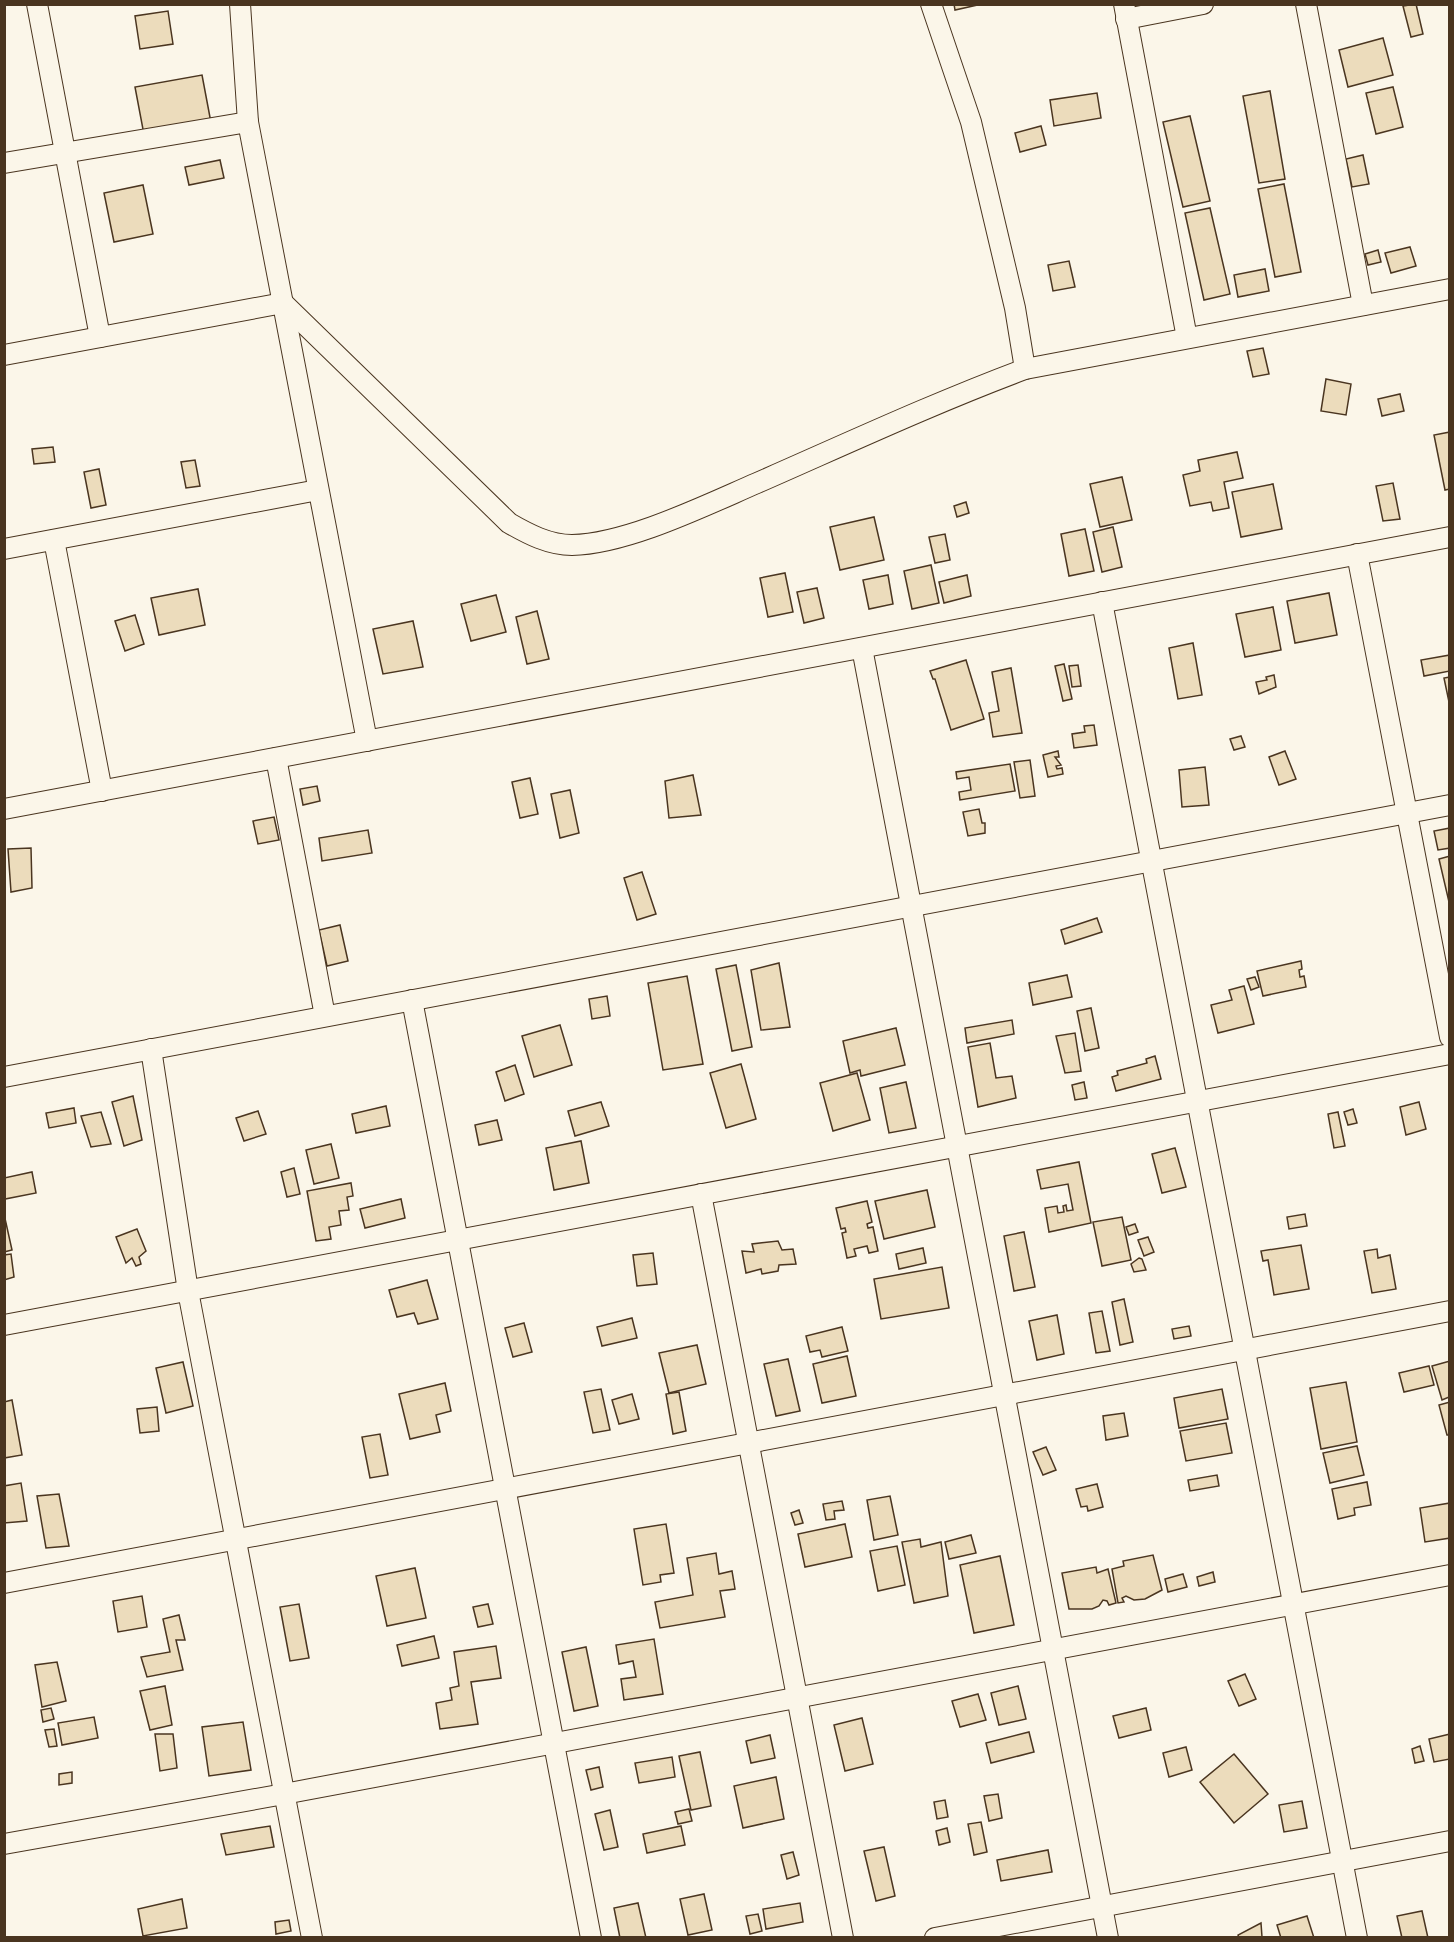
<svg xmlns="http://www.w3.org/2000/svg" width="1454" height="1942" font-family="'Archivo Narrow',sans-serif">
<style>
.building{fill:#ecdcbc;stroke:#4a3520;stroke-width:1.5}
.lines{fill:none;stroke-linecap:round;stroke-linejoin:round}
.street-casing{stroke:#4a3520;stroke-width:22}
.street{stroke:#fbf6e9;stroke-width:20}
</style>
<rect width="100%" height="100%" fill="#fbf6e9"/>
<g class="building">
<path d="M954,4H982L955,10Z"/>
<path d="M1416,4L1423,34L1411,37L1403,6Z"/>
<path d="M168,11L173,44L140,49L135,16Z"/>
<path d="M1383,38L1393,75L1348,87L1339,50Z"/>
<path d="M202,75L212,128L145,140L135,87Z"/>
<path d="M1393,87L1403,127L1376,134L1366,93Z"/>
<path d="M1270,91L1285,179L1259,183L1243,96Z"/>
<path d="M1097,93L1101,118L1054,126L1050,100Z"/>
<path d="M1190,116L1210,201L1183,207L1163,122Z"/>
<path d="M1041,126L1046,145L1020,152L1015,133Z"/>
<path d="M1363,155L1369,184L1352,187L1346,159Z"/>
<path d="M220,160L224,178L189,185L185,167Z"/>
<path d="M1284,184L1301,272L1275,277L1258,189Z"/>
<path d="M143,185L153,234L114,242L104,193Z"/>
<path d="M1210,208L1230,294L1204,300L1185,213Z"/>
<path d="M1410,247L1416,266L1391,273L1385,253Z"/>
<path d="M1378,250L1381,262L1368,265L1365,254Z"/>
<path d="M1069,261L1075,287L1053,291L1048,265Z"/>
<path d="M1265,269L1269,291L1238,297L1234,275Z"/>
<path d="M1263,348L1269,374L1253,377L1247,351Z"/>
<path d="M1326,379L1351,384L1346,415L1321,411Z"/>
<path d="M1400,394L1404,411L1382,416L1378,399Z"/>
<path d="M1450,432V489L1445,490L1434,435Z"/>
<path d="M53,447L55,462L34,464L32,449Z"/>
<path d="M1237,452L1243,478L1224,482L1229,508L1213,511L1211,502L1190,506L1183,475L1200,471L1198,460Z"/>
<path d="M195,460L200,486L186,488L181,462Z"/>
<path d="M99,469L106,505L91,508L84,472Z"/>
<path d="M1122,477L1132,520L1100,527L1090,484Z"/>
<path d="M1393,483L1400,519L1383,521L1376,486Z"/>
<path d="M1273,484L1282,529L1241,537L1232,492Z"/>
<path d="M966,502L969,513L957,517L954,506Z"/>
<path d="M874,517L884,560L840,570L830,527Z"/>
<path d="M1113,527L1122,567L1102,572L1093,532Z"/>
<path d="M1085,529L1094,571L1069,576L1061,534Z"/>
<path d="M945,534L950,560L935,563L929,537Z"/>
<path d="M931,565L939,603L912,609L904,571Z"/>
<path d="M785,573L793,612L768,617L760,578Z"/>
<path d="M888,575L893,604L869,609L863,580Z"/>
<path d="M967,575L971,596L944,603L939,582Z"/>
<path d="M817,588L824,618L804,623L797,592Z"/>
<path d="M198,589L205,625L159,635L151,598Z"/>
<path d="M1329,593L1337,635L1295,643L1287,601Z"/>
<path d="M496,595L506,632L471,641L461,604Z"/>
<path d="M1273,607L1281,650L1245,657L1236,614Z"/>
<path d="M537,611L549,659L527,664L516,617Z"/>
<path d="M135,615L144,644L125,651L115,621Z"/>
<path d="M413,621L423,667L383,674L373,629Z"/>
<path d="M1193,643L1202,695L1178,699L1169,648Z"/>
<path d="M1450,655V671L1424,676L1421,660Z"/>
<path d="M966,660L984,719L951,730L935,679H933L930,671Z"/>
<path d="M1064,664L1072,699L1063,701L1055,666Z"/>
<path d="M1078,665L1081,686L1072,687L1069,666Z"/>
<path d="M1011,668L1022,733L993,737L989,713L999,711L992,672Z"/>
<path d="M1274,675L1276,687L1259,694L1256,682L1267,680L1266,677Z"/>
<path d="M1450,677V702H1449L1444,678Z"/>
<path d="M1094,725L1097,745L1074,748L1072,734L1085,732L1084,726Z"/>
<path d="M1241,736L1245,747L1234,750L1230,739Z"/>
<path d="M1058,751L1059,757H1055L1061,765L1056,766L1057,769L1062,768L1063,774L1048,777L1043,755Z"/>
<path d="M1285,751L1296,779L1279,785L1269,757Z"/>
<path d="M1030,760L1035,796L1020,798L1014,762Z"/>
<path d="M1010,764L1015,791L960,800L959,792L971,790L969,777L957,779L956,772Z"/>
<path d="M1205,767L1209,805L1182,807L1179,770Z"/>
<path d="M693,775L701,815L669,818L665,781Z"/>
<path d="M530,778L538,814L520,818L512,782Z"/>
<path d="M317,786L320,801L303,805L300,789Z"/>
<path d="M570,790L579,833L560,838L551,794Z"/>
<path d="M979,809L982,823H985V833L968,836L963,812Z"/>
<path d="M274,817L279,840L258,844L253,821Z"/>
<path d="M1450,828V848L1438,850L1434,831Z"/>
<path d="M368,830L372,853L322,861L319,838Z"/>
<path d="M31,848L32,888L11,892L8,849Z"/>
<path d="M1450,856V902H1449L1439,859Z"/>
<path d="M642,872L656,914L637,920L624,878Z"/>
<path d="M1097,918L1102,932L1065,944L1061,930Z"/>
<path d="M340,925L348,961L327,966L319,930Z"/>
<path d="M1301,961L1302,969L1299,970L1300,977L1304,976L1306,987L1263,996L1257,971Z"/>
<path d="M779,963L790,1027L761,1030L751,970Z"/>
<path d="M736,965L752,1047L732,1051L716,969Z"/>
<path d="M1067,975L1072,997L1033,1005L1029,983Z"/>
<path d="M687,976L703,1064L663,1070L648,983Z"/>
<path d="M1255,977L1259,987L1251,990L1247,979Z"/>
<path d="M1244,986L1254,1024L1218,1033L1211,1005L1232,1000L1229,990Z"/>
<path d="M607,996L610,1016L592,1019L589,999Z"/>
<path d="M1091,1008L1099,1048L1085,1051L1077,1011Z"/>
<path d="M1012,1020L1014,1034L967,1043L965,1028Z"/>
<path d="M560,1025L572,1065L534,1077L522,1036Z"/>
<path d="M896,1028L905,1065L861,1076L860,1070L850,1073L843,1041Z"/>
<path d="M1075,1033L1081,1071L1065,1073L1056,1036Z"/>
<path d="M990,1043L996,1078L1012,1076L1016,1098L978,1107L968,1047Z"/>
<path d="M1155,1056L1161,1079L1116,1091L1112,1077L1118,1075L1117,1071L1147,1063L1146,1059Z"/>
<path d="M741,1064L756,1119L726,1128L710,1073Z"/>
<path d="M515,1065L524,1094L505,1101L496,1072Z"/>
<path d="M857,1073L870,1120L833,1131L820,1083Z"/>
<path d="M906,1082L916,1128L889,1133L880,1088Z"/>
<path d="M1084,1082L1087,1098L1075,1100L1072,1085Z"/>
<path d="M133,1096L142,1140L124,1146L112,1102Z"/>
<path d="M601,1102L609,1126L575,1136L568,1111Z"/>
<path d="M1419,1102L1426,1129L1406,1135L1400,1107Z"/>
<path d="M386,1106L390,1126L356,1133L352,1114Z"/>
<path d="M74,1108L76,1123L49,1128L46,1113Z"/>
<path d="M1353,1109L1357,1123L1348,1125L1344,1112Z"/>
<path d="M258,1111L266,1134L244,1141L236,1118Z"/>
<path d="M101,1112L111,1144L91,1147L81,1116Z"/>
<path d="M1338,1112L1345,1146L1334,1148L1328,1114Z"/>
<path d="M497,1120L502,1140L479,1145L475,1125Z"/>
<path d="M581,1141L589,1183L554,1190L546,1148Z"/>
<path d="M331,1144L339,1178L314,1184L306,1150Z"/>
<path d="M1175,1148L1186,1187L1162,1193L1152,1154Z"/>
<path d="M1079,1162L1091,1223L1049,1232L1045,1208L1057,1206L1058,1213L1064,1212L1063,1206L1066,1205L1067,1211L1073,1210L1068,1184L1041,1189L1037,1170Z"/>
<path d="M294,1168L300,1194L287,1197L281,1172Z"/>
<path d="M32,1172L36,1193L5,1199L4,1178Z"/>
<path d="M351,1183L353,1196L347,1197L349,1210L339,1211L341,1225L329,1227L331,1239L316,1241L307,1191Z"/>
<path d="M927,1190L935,1227L884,1239L875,1201Z"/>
<path d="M401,1199L405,1218L365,1228L360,1209Z"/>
<path d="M867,1201L872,1222L867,1224L868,1228L873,1227L878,1251L869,1253L867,1246L854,1249L856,1256L847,1258L842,1233L846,1232L845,1228L841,1229L836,1208Z"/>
<path d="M4,1214L12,1250L4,1252Z"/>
<path d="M1305,1214L1307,1226L1289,1229L1287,1217Z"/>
<path d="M1122,1217L1131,1260L1102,1266L1093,1222Z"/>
<path d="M1135,1224L1138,1232L1129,1235L1126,1227Z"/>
<path d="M137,1229L146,1251L139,1257L141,1264L136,1266L132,1258L126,1263L116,1237Z"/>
<path d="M1024,1232L1035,1287L1014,1291L1004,1236Z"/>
<path d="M1148,1237L1154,1252L1144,1256L1138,1240Z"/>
<path d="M778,1241L782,1250L793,1249L796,1264L779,1265L778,1271L762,1274L761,1269L746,1273L742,1251L754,1252L752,1244Z"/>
<path d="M1301,1245L1309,1289L1274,1295L1268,1260L1263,1261L1261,1251Z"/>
<path d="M923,1248L926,1263L899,1269L896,1254Z"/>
<path d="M1377,1249L1378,1258L1390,1255L1396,1289L1372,1293L1364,1251Z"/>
<path d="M653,1253L657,1284L637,1286L633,1255Z"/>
<path d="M11,1254L14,1277L4,1280V1255Z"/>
<path d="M1139,1258L1142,1259L1146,1270L1134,1272L1131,1264Z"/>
<path d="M942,1267L949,1308L881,1319L874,1279Z"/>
<path d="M427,1280L438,1319L418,1324L414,1313L397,1317L389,1290Z"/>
<path d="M1124,1299L1133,1342L1120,1345L1112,1302Z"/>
<path d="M1102,1311L1110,1351L1096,1353L1089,1313Z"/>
<path d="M1057,1315L1064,1354L1037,1360L1029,1321Z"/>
<path d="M632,1318L637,1338L602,1346L597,1327Z"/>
<path d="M524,1323L532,1352L513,1357L505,1328Z"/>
<path d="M1189,1326L1191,1336L1174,1339L1172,1329Z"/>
<path d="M842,1327L848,1351L822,1357L820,1350L810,1352L806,1336Z"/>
<path d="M697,1345L706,1384L669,1393L659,1353Z"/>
<path d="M847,1356L856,1396L822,1403L813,1364Z"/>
<path d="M788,1359L800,1411L776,1416L764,1364Z"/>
<path d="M1450,1361V1400L1449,1397L1442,1400L1432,1366Z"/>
<path d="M183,1362L193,1406L166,1413L156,1368Z"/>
<path d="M1429,1366L1434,1385L1404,1392L1399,1373Z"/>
<path d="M1346,1382L1357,1442L1321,1449L1310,1388Z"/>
<path d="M445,1383L451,1411L436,1415L440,1432L410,1439L399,1394Z"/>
<path d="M601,1389L610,1430L593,1433L584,1392Z"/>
<path d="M1222,1389L1228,1419L1179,1428L1174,1398Z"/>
<path d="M679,1392L686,1431L673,1434L666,1394Z"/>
<path d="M632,1394L639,1419L619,1424L612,1400Z"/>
<path d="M12,1400L22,1455L4,1458V1402Z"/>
<path d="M1450,1402V1435H1447L1439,1405Z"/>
<path d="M157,1407L159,1431L140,1433L137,1409Z"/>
<path d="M1124,1413L1128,1436L1106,1440L1103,1416Z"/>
<path d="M1226,1423L1232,1453L1186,1461L1180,1431Z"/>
<path d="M380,1434L388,1475L370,1478L362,1437Z"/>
<path d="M1357,1446L1364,1475L1330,1483L1323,1453Z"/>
<path d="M1046,1447L1056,1470L1043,1475L1033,1452Z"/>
<path d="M1217,1475L1219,1486L1190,1491L1188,1480Z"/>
<path d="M1367,1482L1371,1505L1354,1508L1355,1515L1338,1519L1332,1489Z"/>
<path d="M21,1483L27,1521L4,1523V1486Z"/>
<path d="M1097,1484L1103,1507L1088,1511L1087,1506L1081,1507L1076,1489Z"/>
<path d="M59,1494L69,1546L46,1548L37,1496Z"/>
<path d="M890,1496L898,1535L874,1540L867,1500Z"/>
<path d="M842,1501L844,1510L834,1511L835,1519L826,1520L823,1504Z"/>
<path d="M1450,1503V1538L1425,1542L1420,1508Z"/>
<path d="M799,1510L803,1523L795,1525L791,1513Z"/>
<path d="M666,1524L674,1573L660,1575L661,1582L643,1585L634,1529Z"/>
<path d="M845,1524L852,1557L805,1567L798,1534Z"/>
<path d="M971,1535L976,1553L949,1559L945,1542Z"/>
<path d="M920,1539L921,1547L941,1542L948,1596L914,1603L902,1542Z"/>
<path d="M897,1546L905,1585L878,1591L870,1551Z"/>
<path d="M716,1553L719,1574L732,1571L735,1589L720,1591L725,1617L660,1628L655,1602L693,1595L687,1558Z"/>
<path d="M1153,1555L1162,1590L1145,1599L1134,1600L1126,1596L1122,1598L1124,1602L1118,1603L1112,1569L1124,1566L1123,1561Z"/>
<path d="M1000,1556L1014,1625L974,1633L960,1565Z"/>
<path d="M1096,1567L1097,1573L1108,1569L1116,1603L1109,1605L1107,1601L1103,1600L1099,1606L1092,1609H1069L1062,1573Z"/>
<path d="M415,1568L426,1618L387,1626L376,1576Z"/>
<path d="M1213,1572L1215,1582L1199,1586L1197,1577Z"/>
<path d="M1183,1574L1187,1587L1168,1592L1165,1579Z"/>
<path d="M142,1596L147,1627L118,1632L113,1601Z"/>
<path d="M299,1604L309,1658L290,1661L280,1607Z"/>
<path d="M488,1604L493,1624L478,1627L473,1607Z"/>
<path d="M179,1615L185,1640H176L183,1670L147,1677L141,1657L170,1652L163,1619Z"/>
<path d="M434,1636L439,1658L402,1666L397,1645Z"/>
<path d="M654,1639L663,1694L624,1700L621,1679L636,1677L633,1661L619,1664L616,1645Z"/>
<path d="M496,1646L501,1678L471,1682L478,1724L440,1729L436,1703L452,1700L450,1688L459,1686L454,1652Z"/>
<path d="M586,1647L598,1706L574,1711L562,1652Z"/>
<path d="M57,1662L66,1701L42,1707L35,1665Z"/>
<path d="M1245,1674L1256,1699L1239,1706L1228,1681Z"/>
<path d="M165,1686L172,1725L150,1730L140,1691Z"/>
<path d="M1018,1686L1026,1719L999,1725L991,1693Z"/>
<path d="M978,1694L986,1720L960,1727L952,1701Z"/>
<path d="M51,1708L54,1719L43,1722L41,1710Z"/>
<path d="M1146,1708L1151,1730L1119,1738L1113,1716Z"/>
<path d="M94,1717L98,1738L62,1745L58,1723Z"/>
<path d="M862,1718L873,1764L845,1771L834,1725Z"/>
<path d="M243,1722L251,1770L209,1776L202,1727Z"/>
<path d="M54,1729L57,1746L49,1747L45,1730Z"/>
<path d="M1029,1732L1034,1752L991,1763L986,1743Z"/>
<path d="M155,1734H173L177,1768L160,1771Z"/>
<path d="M1450,1734V1759L1434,1762L1429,1739Z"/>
<path d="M770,1735L775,1758L751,1763L746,1741Z"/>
<path d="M1420,1746L1424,1761L1415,1763L1412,1749Z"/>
<path d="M1186,1747L1192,1770L1169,1777L1163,1753Z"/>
<path d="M700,1752L711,1806L691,1810L679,1756Z"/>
<path d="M1234,1754L1268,1794L1234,1823L1200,1782Z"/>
<path d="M672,1757L675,1777L639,1783L635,1763Z"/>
<path d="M599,1767L603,1787L591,1790L586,1770Z"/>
<path d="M72,1772V1783L59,1785V1774Z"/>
<path d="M776,1777L784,1819L743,1828L734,1786Z"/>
<path d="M998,1794L1002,1818L989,1821L984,1796Z"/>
<path d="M945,1800L948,1817L937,1819L934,1802Z"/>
<path d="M1302,1801L1307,1828L1284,1832L1279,1805Z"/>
<path d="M689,1809L692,1821L678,1824L675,1812Z"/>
<path d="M610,1810L618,1847L604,1850L595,1814Z"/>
<path d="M981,1822L987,1852L974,1855L968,1824Z"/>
<path d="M270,1826L274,1847L226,1855L221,1834Z"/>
<path d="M681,1826L685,1845L647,1853L643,1834Z"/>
<path d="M947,1828L950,1842L939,1845L936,1831Z"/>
<path d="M884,1847L895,1896L876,1901L864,1851Z"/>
<path d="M1048,1850L1052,1872L1001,1881L997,1860Z"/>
<path d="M793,1852L799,1875L787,1879L781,1855Z"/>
<path d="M704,1894L712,1930L688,1935L680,1899Z"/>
<path d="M182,1899L187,1928L143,1936L138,1909Z"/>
<path d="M638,1903L646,1938H620L614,1908Z"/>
<path d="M800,1903L803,1922L766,1929L763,1909Z"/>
<path d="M1422,1911L1428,1938H1402L1397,1916Z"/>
<path d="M758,1914L762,1931L750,1934L746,1916Z"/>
<path d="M1307,1916L1314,1938H1281L1277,1925Z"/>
<path d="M289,1920L291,1931L276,1934L275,1922Z"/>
<path d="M1261,1923L1262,1937L1239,1938L1238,1935Z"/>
</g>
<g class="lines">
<g class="street-casing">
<g id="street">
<path d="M37,4L100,337"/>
<path d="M240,4L248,122L367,741"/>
<path d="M931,4L971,122L1015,308L1025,369"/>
<path d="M1124,4L1187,338"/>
<path d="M1306,4L1363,305"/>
<path d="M1126,19L1203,4"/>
<path d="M4,163L248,122"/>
<path d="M4,355L283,303L509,523C528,534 549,545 572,545C627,544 706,505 757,483C846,444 934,403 1025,369L1450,289"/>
<path d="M54,540L102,791"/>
<path d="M4,549L318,490"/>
<path d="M1357,554L1450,1037"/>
<path d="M1102,602L1357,1938"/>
<path d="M862,648L1108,1938"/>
<path d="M276,758L325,1016"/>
<path d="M4,809L1450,537"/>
<path d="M412,1000L591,1938"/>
<path d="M151,1049L188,1291L312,1938"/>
<path d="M4,1077L1450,805"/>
<path d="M701,1194L843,1938"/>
<path d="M4,1325L1450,1054"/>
<path d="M4,1583L1450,1311"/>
<path d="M4,1844L284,1794L1450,1575"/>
<path d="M935,1938L1450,1841"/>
</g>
</g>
<use href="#street" class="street"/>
</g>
<rect width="1454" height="1942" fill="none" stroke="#4a3520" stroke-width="12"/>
</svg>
